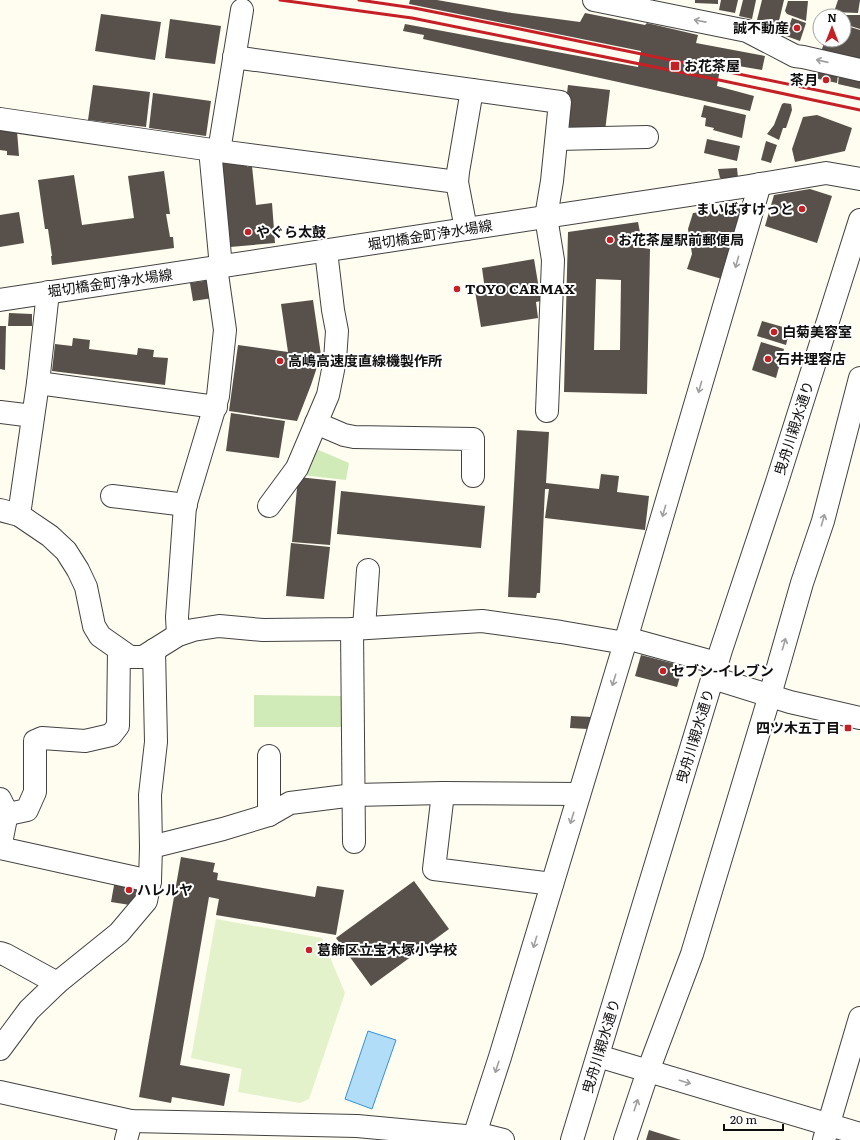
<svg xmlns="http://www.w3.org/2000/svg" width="860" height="1140" font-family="Literata,'Noto Sans JP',serif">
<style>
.green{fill:#d1ebb8}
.pitch{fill:#e3f2ca}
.water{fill:#b2ddf9;stroke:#3691d3}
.building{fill:#58504a;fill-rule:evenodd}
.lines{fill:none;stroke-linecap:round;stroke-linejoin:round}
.minor-casing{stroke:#424242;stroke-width:24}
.minor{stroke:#fff;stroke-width:22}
.rail{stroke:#c52025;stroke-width:3}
.oneway{stroke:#9f9f9f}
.poi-dot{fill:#c52025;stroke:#fff;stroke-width:1.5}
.labels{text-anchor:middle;stroke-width:4;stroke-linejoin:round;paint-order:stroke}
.poi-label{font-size:14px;font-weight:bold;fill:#0f0f0f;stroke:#fff;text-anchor:start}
.street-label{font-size:14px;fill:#0f0f0f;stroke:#fff}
</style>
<rect width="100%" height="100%" fill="#fffcf0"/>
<g class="green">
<path d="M314,448L349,463L346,480L302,475Z"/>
<path d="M254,695L342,696V727H254Z"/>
</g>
<path class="pitch" d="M216,919L322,938L345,993L309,1099L300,1103L238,1092L242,1069L191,1058Z"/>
<path class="water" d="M368,1031L396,1040L372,1109L345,1099Z"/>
<g class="building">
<path d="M410,0H437L512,13L580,22L585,13L645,25L647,23L698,35L696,43L765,56L762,70L721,63L717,86L754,96L750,111L423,39L424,35L403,31L405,24L638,67L641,51L409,4Z"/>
<path d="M695,0H718V4L695,3Z"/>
<path d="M721,0H738L735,13L719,10Z"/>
<path d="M743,0H756L752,19L739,16Z"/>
<path d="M762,0H784L778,25L757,20Z"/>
<path d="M838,0H860L858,13L834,12Z"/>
<path d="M788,1H808L806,21L787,14L785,11Z"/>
<path d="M101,14L161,22L155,60L95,51Z"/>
<path d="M844,15H860V29L844,24Z"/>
<path d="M792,18L806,23L800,41L786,36Z"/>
<path d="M170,19L221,26L215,64L165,58Z"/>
<path d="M844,25L860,30V59L821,52L825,40H844Z"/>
<path d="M816,70L838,74L837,83L814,78Z"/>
<path d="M839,75L860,79V89L838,84Z"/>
<path d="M93,85L150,92L146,127L88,120Z"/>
<path d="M568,85L610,90L605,131L563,126Z"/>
<path d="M153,93L211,101L206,136L149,128Z"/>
<path d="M784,103L791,104L792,110L786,128H783L779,140L767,134L774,125L782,104Z"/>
<path d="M704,105L746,115L742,138L713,130L714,128L705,126L706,118L701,117Z"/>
<path d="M817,115L852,128L845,151L795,162L792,149L803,117Z"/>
<path d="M0,129L17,131L19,156L7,155V151L0,150Z"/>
<path d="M707,139L740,146L737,161L704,153Z"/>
<path d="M766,141L777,145L771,163L761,160Z"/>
<path d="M247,161V167L252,166L256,205L272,203L275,243L230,247L222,163Z"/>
<path d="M737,168L738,178H720L718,169Z"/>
<path d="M164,171L170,214H166L170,237H173L174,248L52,265L51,256H52L48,229H45L38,180L74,175L82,225L134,218L128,176Z"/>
<path d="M810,189L832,196L817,243L765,226L774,195Z"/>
<path d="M742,208L722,279L687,269L692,254L688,229L693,213Z"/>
<path d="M19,212L24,243L0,247V215Z"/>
<path d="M638,222L643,248L650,249L647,394L564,392L568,232ZM596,279L621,280L620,350H594Z"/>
<path d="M534,259L541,301L536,302L538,318L481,327L475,291L485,290L482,268Z"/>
<path d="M211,280L213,298L193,301L190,283Z"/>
<path d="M313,300L321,355L311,385L297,421L229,411L238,345L288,352L281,304Z"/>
<path d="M9,313L32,314V326H8Z"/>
<path d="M762,321L790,329L786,345L757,336Z"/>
<path d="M0,326H6L5,370L0,369Z"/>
<path d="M73,338L90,340L89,349L137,355L138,348L154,350L153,357L168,358L165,385L52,371L55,344L72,346Z"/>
<path d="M761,342L784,349L776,378L752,370Z"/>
<path d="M231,413L285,421L279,458L226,451Z"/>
<path d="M517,430L549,432L546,483L599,489L601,474L619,476L617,492L649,496L645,530L545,518L549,489H545L540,593H537L536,598L508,597Z"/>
<path d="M298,477L336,481L330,545L292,542Z"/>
<path d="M341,491L485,506L481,548L337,534Z"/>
<path d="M291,543L330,547L324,599L286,596Z"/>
<path d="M641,655L683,666L677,687L635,676Z"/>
<path d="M571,716L592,717L588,729L570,728Z"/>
<path d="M181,857L215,863L213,872L218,873L217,880L315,897L317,886L344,890L336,935L216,915L219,899L209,897L180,1065L230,1074L224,1106L172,1097L171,1103L139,1097Z"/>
<path d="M115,880L138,889L137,898L130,905L111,902Z"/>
<path d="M414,881L449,929L371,986L336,938Z"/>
<path d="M649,1130L681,1140H646Z"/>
</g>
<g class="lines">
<g class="minor-casing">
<g id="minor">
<path d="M594,0L747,31L795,56L803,57L860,70"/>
<path d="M234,57L560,102L552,181L546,217L553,260L547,411"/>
<path d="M0,119L212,150L457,182L466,229"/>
<path d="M557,139L647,137"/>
<path d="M212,150L211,160L221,267"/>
<path d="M219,151L242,10"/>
<path d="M457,182L458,172L472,90"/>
<path d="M0,300L749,186L826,173L860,179"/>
<path d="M38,383L216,407"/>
<path d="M0,412L33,416"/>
<path d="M316,423L344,435L354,437L473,439V476"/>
<path d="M112,496L186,505"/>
<path d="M269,506L297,468L328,395L335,360L337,331L333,310L326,251"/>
<path d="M0,510L19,515L50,536L66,551L78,570L86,587L94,626L100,636L130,657H143L178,635L193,630L219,626L263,630L352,629L482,621L561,632L625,643"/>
<path d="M19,515L38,383L48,292"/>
<path d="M364,628L368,570"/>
<path d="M352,629L354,842"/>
<path d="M178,635L177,617L185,506L218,396L225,330L216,267"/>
<path d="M626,638L717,663"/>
<path d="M713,678L790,702L860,718"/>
<path d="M443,793L434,869L552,884"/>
<path d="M0,799L7,813H13L27,810L35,792V741L42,738L85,741L111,735L118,726L119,650"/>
<path d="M0,813H7L0,848"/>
<path d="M269,815V756"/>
<path d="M151,847L223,829L269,815L290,803L354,795L443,793L579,794"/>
<path d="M0,848L150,881"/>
<path d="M0,953L6,955L57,983"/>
<path d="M0,1049L29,1010L57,983L119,933L146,901L150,881L151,847L150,795L156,742L154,650"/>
<path d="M598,1056L860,1134"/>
<path d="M0,1092L131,1121L357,1126L465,1136H487L503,1140"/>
<path d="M126,1140L131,1121"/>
<path d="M473,1140L500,1057L625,643L760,184"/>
<path d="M572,1140L721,650L776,485L860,220"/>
<path d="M625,1140L648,1071L692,954L770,695L802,583L823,521L860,378"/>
<path d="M824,1140L860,1018"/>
</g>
</g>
<use href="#minor" class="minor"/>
<g class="rail">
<path d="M280,0L412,18L719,80L860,110"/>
<path d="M359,0L414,8L510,27L860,99"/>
</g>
</g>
<defs><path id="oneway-shaft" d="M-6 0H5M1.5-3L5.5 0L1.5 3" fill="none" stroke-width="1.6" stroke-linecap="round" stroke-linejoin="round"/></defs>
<g class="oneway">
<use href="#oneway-shaft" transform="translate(700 21) rotate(-169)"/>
<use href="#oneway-shaft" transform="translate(822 61) rotate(-167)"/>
<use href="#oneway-shaft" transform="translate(737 262) rotate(106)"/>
<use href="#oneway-shaft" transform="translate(700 387) rotate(106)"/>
<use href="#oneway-shaft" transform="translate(664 511) rotate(106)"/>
<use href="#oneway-shaft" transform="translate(823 520) rotate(-74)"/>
<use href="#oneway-shaft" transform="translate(784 644) rotate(-74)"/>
<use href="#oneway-shaft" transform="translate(614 680) rotate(107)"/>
<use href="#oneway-shaft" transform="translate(572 818) rotate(107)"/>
<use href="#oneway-shaft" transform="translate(535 942) rotate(107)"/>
<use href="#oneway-shaft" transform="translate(497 1067) rotate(108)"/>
<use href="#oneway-shaft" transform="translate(685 1082) rotate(17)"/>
<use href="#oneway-shaft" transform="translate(636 1105) rotate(-72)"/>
</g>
<g class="poi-dot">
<circle cx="797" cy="28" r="4"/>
<rect x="670" y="61" width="10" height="10" rx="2"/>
<circle cx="826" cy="80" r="4"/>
<circle cx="802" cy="209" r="4"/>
<circle cx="248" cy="232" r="4"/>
<circle cx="610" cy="240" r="4"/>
<circle cx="457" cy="289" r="4"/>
<circle cx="774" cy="332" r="4"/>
<circle cx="768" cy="359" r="4"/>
<circle cx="280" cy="361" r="4"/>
<circle cx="663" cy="671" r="4"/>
<rect x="844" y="724" width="8" height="8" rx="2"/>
<circle cx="129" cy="890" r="4"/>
<circle cx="309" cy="950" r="4"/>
</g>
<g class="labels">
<g class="poi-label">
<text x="789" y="33" text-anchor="end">誠不動産</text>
<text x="684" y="71">お花茶屋</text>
<text x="818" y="85" text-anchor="end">茶月</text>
<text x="794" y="214" text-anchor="end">まいばすけっと</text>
<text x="256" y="237">やぐら太鼓</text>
<text x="618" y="245">お花茶屋駅前郵便局</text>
<text x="465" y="294">TOYO CARMAX</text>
<text x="782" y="337">白菊美容室</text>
<text x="776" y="364">石井理容店</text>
<text x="288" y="366">高嶋高速度直線機製作所</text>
<text x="671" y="676">セブン-イレブン</text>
<text x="840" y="733" text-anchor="end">四ツ木五丁目</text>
<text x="137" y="895">ハレルヤ</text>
<text x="317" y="955">葛飾区立宝木塚小学校</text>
</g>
<g class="street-label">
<text transform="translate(430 235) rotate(-9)" y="5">堀切橋金町浄水場線</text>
<text transform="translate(110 283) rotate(-8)" y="5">堀切橋金町浄水場線</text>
<text transform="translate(794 428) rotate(-72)" y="5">曳舟川親水通り</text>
<text transform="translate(695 736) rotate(-73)" y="5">曳舟川親水通り</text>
<text transform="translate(601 1046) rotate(-73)" y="5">曳舟川親水通り</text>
</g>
</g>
<g transform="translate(832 28)"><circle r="19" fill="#ffffff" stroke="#9f9f9f"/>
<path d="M0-3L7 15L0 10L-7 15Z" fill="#c52025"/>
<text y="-6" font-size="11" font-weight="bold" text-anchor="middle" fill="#0f0f0f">N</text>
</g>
<path d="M724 1124v6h59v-6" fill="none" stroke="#0f0f0f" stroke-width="2"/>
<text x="730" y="1124" font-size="12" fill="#0f0f0f" stroke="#ffffff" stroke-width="3" paint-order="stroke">20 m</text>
</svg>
